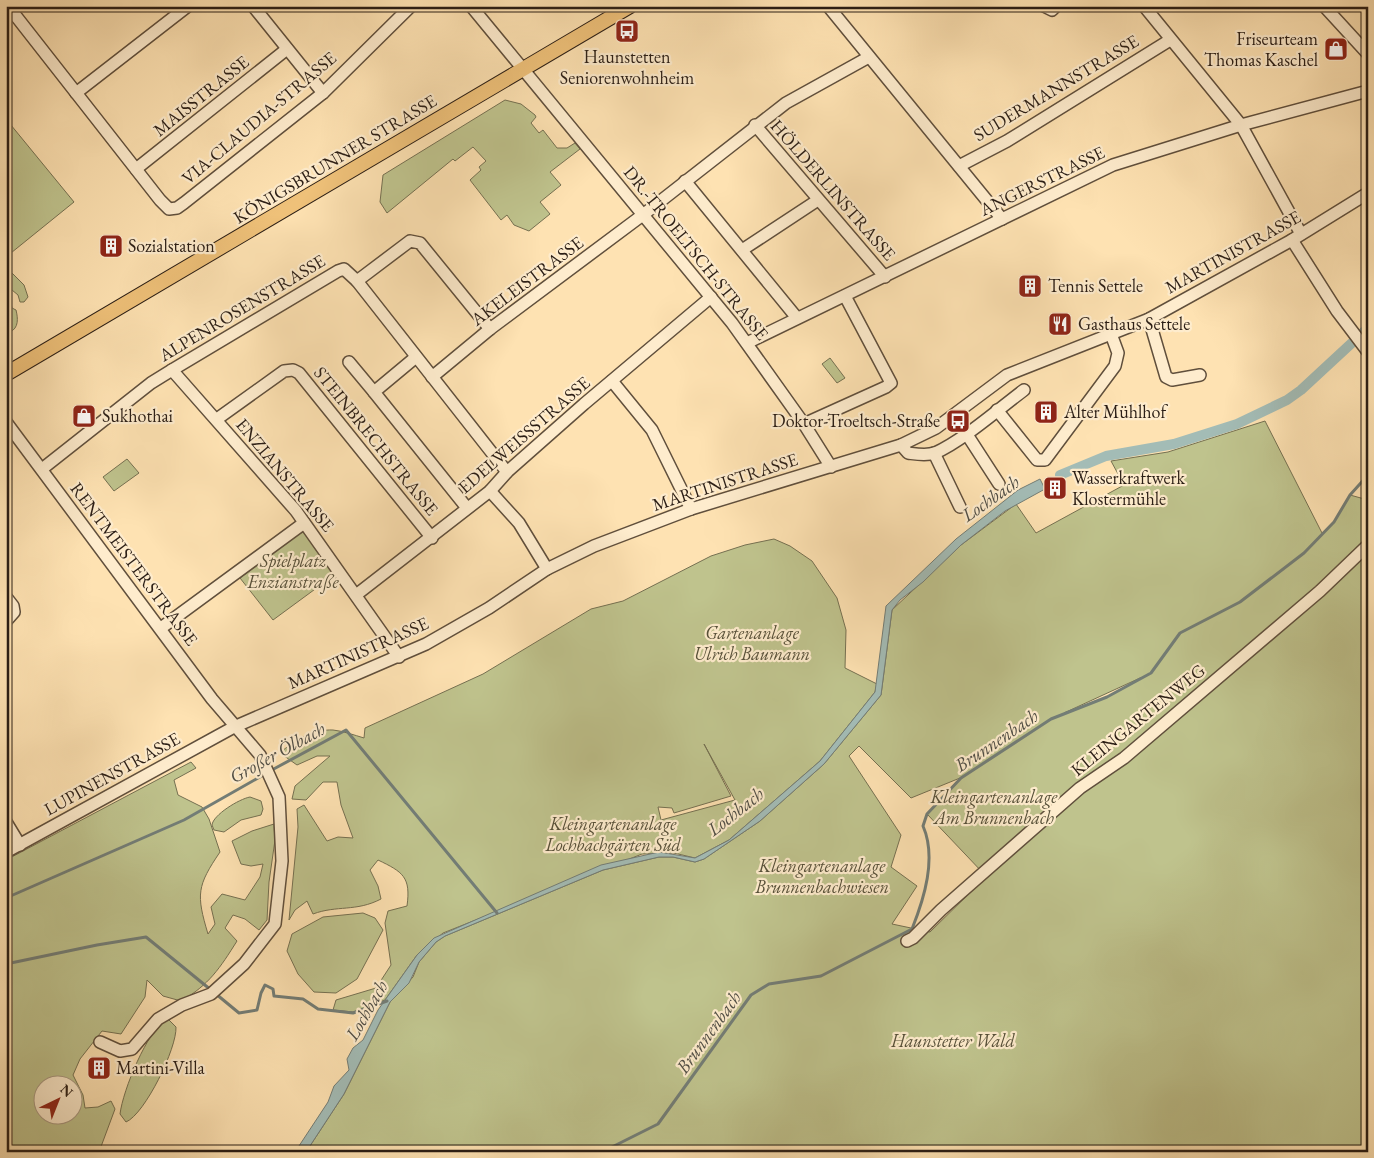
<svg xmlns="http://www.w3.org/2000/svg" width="1374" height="1158" font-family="'EB Garamond',serif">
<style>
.green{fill:#bfc38d;stroke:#757051;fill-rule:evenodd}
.water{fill:#a3bcb6;stroke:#737d76}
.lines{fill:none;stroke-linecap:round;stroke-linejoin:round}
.stream{stroke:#737d76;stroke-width:3}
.canal{stroke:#a3bcb6;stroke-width:10}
.minor-casing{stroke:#604f3c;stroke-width:14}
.major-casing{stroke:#2b1e15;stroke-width:16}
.minor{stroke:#feeccd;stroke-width:11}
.major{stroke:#efc179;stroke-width:14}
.labels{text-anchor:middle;stroke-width:4.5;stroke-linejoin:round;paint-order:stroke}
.poi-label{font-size:18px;fill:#2b1e15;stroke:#feeccd;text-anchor:start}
.street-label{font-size:18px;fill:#2b1e15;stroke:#feeccd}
.park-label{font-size:18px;font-style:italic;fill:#575039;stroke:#feeccd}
.water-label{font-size:19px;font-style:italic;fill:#4f4d45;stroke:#feeccd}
</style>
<rect width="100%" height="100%" fill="#fee2b2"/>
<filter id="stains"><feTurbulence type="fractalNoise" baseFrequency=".004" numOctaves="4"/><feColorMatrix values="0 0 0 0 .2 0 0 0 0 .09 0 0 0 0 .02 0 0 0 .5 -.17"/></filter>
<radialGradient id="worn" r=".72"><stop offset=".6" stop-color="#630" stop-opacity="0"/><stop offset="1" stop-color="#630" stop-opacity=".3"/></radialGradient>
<g class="green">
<path d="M505,100L521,104L535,115L536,117L531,123L539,133L543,130L557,148H567L575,143L580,149L550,172L561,185L540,202L550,214L529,231L514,225L507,215L501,220L470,180L481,170L479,167L486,161L473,147L455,161L453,159L387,213L380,202L383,175Z"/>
<path d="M6,119L74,202L6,257Z"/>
<path d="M6,267L24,285L28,297L24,302H20L18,295L12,290L8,292L12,308L16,310C18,318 19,328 10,332L6,327Z"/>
<path d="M830,358L845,378L837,383L822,364Z"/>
<path d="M1265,421L1322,533L1334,522L1350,495L1368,500V1152H306L344,1094L390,1002L413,977L419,962L436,942L445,936L603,870L659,857H673L695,862L704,859L760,821L824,764L881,695L892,610L961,545L1016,504L1036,533L1124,485L1111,461L1168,452ZM1141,678L1107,697L1064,713L1140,678ZM859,746L911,798L960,778L927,814L984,874L982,881L930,932L892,924L917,886L891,867L901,835L849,756Z"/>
<path d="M127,459L139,473L114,491L103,477Z"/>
<path d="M306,531L337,573L273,620L240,578L298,534Z"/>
<path d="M774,539L790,546L812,561L837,598L846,630L845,668L877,684L875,692L820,761L729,840L695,858L674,853L642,854L443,933L417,955L385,1000L353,1012L333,1010L336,1000L376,988L391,965L385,923L388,911L407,906C411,877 403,872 378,860L370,870L378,886L381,899C356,912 337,905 313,914L307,901L295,910L289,920L298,827L297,809L304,805L327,841L338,837L353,838L341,805L337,782H323L306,800L292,799L295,786L330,756H317L297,765L280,753C293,741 314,729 333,730C343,731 354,735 364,738L365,728L483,674L591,609L623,601L711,556L745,545ZM704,744L735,800L661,820L658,807L672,808L674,813L731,796Z"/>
<path d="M191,762L196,768L174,780L178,795L202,807L209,819L220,852C197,886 196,894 208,934L215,924L211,907L222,894L245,900L260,877L263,864L251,866L241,864L232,841L252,831L274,824L275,840L269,882L267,920L259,930L245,919L233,915L225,928L237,941C220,968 209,985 181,1001L163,996L147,980L145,997L121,1034L102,1031L80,1059L73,1075L83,1095L85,1108L98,1107L111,1101L115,1109L99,1152H6V860ZM42,1086H72V1116H42Z"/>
<path d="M250,797L261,801L263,809L261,815L241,820L224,832L214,830L212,825C213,815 239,799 250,797Z"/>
<path d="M363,913L375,918L383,930L357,979L336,993L314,992L298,974L287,951L292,934L323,917Z"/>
<path d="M167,1018L176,1027C177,1048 145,1114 126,1122L120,1114C123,1090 147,1031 167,1018Z"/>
</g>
<path class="water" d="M1040,479L1045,489L1005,511L961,545L923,582L900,600L892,610L881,695L824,764L760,821L704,859L695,862L673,857H659L603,870L445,936L436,942L419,962L409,983L390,1002L344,1094L306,1152H295L328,1102L334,1086L349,1070L347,1059L353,1048L363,1040L378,1010L417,955L434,938L601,865L659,852L695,858L729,840L820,761L875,692L886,606L956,539L1018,490Z"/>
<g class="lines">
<g class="stream">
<path d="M270,771L346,730L497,913"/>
<path d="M6,898L184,820L265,774"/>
<path d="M6,964L97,945L146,937L211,990"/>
<path d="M216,994L239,1013L257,1010L261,993L265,985L273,989L274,996L303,999L318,1009L353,1013L387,1001"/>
<path d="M602,1152L658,1124L751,995L769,984L821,976L912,929C924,899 937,858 923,826L927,814L961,778L1051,719L1107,697L1151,673L1180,633L1240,602L1304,553L1334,522L1350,495L1368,475"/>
</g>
<path class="canal" d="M1060,475L1106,456L1174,444L1237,424L1287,400L1301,390L1368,328"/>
<g class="minor-casing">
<g id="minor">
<path d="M8,6L160,200L169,209L177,208L184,203L323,93L411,6"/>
<path d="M253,6L323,93"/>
<path d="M471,6L732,323L804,424L831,467"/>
<path d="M828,6L1002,219"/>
<path d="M1044,6L1052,10L1056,6"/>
<path d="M1144,6L1241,125L1301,234"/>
<path d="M1324,6L1368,54"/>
<path d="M76,93L188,6"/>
<path d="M755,125L885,277"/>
<path d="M959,166L1007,141L1170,40"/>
<path d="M136,169L287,49"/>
<path d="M685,181L797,318"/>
<path d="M1292,240L1337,311L1368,352"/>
<path d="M742,250L818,200"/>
<path d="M357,281L507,472"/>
<path d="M1149,319L1166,377L1172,380L1200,375"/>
<path d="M747,343L1113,165L1241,125L1368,91"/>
<path d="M416,357L374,392L467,508"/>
<path d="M349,362L374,392"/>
<path d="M172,370L296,511L399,657"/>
<path d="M432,377L490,329L644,214L786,103L869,57"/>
<path d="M612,381L652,430L691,509"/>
<path d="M997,410L1037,460H1045L1115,366L1118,353L1111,334"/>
<path d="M217,419L284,371L293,370L299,373L432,538"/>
<path d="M6,422L212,699L260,755L279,797L282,861L275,924L244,964L211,994L182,1005L158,1019L132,1049L120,1051L100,1042"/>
<path d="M804,424L886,387L891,383L845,296"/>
<path d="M966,433L999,484"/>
<path d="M901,445L908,453C916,454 926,456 935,453C961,442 1000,408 1024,390"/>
<path d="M934,453L960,507"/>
<path d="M42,469L151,383L172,370L338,271L344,269L357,281L410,241L420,243L490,329"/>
<path d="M490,491L519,523L547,569"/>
<path d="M356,595L490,491L507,472L584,404L711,297"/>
<path d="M6,597L13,606L14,612L6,621"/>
<path d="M161,628L304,523"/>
<path d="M6,822L20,845"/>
<path d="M6,852L234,727L426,644L489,608L547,569L594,546L691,509L901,445L936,428L1007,375L1149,319L1292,240L1368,193"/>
<path d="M907,941L913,938L941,910L1080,788L1124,758L1320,591L1368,545"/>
</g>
</g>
<g class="major-casing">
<path id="major" d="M6,374L630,6"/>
</g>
<use href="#minor" class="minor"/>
<use href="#major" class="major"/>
</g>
<defs>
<g id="bus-square" transform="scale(1.25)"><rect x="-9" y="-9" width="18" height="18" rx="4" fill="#8f2418" stroke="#feeccd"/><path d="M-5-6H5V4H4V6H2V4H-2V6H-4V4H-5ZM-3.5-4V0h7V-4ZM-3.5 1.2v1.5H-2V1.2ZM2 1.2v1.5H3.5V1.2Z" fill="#fff"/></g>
<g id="shop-square" transform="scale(1.25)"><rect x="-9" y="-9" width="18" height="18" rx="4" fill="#8f2418" stroke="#feeccd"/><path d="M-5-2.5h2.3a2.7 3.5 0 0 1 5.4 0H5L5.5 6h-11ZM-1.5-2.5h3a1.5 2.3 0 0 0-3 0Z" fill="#fff"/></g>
<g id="building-square" transform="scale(1.25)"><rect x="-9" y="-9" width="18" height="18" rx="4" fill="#8f2418" stroke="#feeccd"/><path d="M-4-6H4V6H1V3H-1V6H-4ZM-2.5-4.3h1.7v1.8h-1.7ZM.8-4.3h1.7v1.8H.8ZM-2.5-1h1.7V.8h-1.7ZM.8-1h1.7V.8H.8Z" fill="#fff"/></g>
<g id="restaurant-square" transform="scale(1.25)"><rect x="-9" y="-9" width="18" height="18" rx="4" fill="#8f2418" stroke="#feeccd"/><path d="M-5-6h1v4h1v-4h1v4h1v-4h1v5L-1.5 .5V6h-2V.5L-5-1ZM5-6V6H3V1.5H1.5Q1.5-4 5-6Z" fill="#fff"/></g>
</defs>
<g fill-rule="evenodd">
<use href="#bus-square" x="627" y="31"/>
<use href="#shop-square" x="1336" y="49"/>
<use href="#building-square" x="111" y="246"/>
<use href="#building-square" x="1030" y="286"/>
<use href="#restaurant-square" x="1060" y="324"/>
<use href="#building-square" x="1046" y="412"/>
<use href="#shop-square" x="84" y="416"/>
<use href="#bus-square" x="958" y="421"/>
<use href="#building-square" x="1055" y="488"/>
<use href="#building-square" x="99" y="1068"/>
</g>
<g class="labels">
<g class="poi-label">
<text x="1318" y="45" text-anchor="end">Friseurteam<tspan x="1318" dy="21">Thomas Kaschel</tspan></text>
<text x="627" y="63" text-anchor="middle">Haunstetten<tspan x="627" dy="21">Seniorenwohnheim</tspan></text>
<text x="128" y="252">Sozialstation</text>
<text x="1048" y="292">Tennis Settele</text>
<text x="1078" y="330">Gasthaus Settele</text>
<text x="1064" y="418">Alter Mühlhof</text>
<text x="102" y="422">Sukhothai</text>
<text x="940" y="427" text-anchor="end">Doktor-Troeltsch-Straße</text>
<text x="1072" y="484">Wasserkraftwerk<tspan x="1072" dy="21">Klostermühle</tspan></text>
<text x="116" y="1074">Martini-Villa</text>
</g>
<g class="street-label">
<text transform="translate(1056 88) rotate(-31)" y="6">SUDERMANNSTRASSE</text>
<text transform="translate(201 96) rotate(-39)" y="6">MAISSTRASSE</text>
<text transform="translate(259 118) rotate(-40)" y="6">VIA-CLAUDIA-STRASSE</text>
<text transform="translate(335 159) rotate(-31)" y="6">KÖNIGSBRUNNER STRASSE</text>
<text transform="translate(1042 181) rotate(-26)" y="6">ANGERSTRASSE</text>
<text transform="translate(833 190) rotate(49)" y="6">HÖLDERLINSTRASSE</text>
<text transform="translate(1233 252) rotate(-29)" y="6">MARTINISTRASSE</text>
<text transform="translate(696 253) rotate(51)" y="6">DR.-TROELTSCH-STRASSE</text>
<text transform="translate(527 281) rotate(-37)" y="6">AKELEISTRASSE</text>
<text transform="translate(242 308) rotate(-31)" y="6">ALPENROSENSTRASSE</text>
<text transform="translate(524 435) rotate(-41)" y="6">EDELWEISSSTRASSE</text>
<text transform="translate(376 441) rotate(51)" y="6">STEINBRECHSTRASSE</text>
<text transform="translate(285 475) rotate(50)" y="6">ENZIANSTRASSE</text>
<text transform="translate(725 482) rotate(-18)" y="6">MARTINISTRASSE</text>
<text transform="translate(134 564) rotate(53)" y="6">RENTMEISTERSTRASSE</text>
<text transform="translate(358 653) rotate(-24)" y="6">MARTINISTRASSE</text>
<text transform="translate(1138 720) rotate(-39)" y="6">KLEINGARTENWEG</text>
<text transform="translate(112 774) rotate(-29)" y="6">LUPINENSTRASSE</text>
</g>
<g class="park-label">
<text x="293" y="567">Spielplatz<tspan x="293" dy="21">Enzianstraße</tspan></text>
<text x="752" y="639">Gartenanlage<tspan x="752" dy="21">Ulrich Baumann</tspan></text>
<text x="994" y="803">Kleingartenanlage<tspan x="994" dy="21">Am Brunnenbach</tspan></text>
<text x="613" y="830">Kleingartenanlage<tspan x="613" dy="21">Lochbachgärten Süd</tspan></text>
<text x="822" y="872">Kleingartenanlage<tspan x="822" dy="21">Brunnenbachwiesen</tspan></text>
<text x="953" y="1047">Haunstetter Wald</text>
</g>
<g class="water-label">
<text transform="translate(990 498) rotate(-35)" y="7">Lochbach</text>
<text transform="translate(996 740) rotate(-34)" y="7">Brunnenbach</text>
<text transform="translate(277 752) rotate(-29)" y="7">Großer Ölbach</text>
<text transform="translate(735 811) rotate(-38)" y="7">Lochbach</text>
<text transform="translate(366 1010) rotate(-60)" y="7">Lochbach</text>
<text transform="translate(708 1032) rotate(-54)" y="7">Brunnenbach</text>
</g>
</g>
<rect width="1374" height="1158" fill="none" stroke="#fee2b2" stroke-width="25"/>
<rect x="8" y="8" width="1359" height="1143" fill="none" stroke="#2b1e15" stroke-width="2.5"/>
<rect x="12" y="12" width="1349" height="1133" fill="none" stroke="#2b1e15"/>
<g transform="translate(58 1100) rotate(43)"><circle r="24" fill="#feeccd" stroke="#aa9a83"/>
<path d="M0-4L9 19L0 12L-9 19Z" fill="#8f2418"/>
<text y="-8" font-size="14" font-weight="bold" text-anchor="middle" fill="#2b1e15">N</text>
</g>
<rect width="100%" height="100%" filter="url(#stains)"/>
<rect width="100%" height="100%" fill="url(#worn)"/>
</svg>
